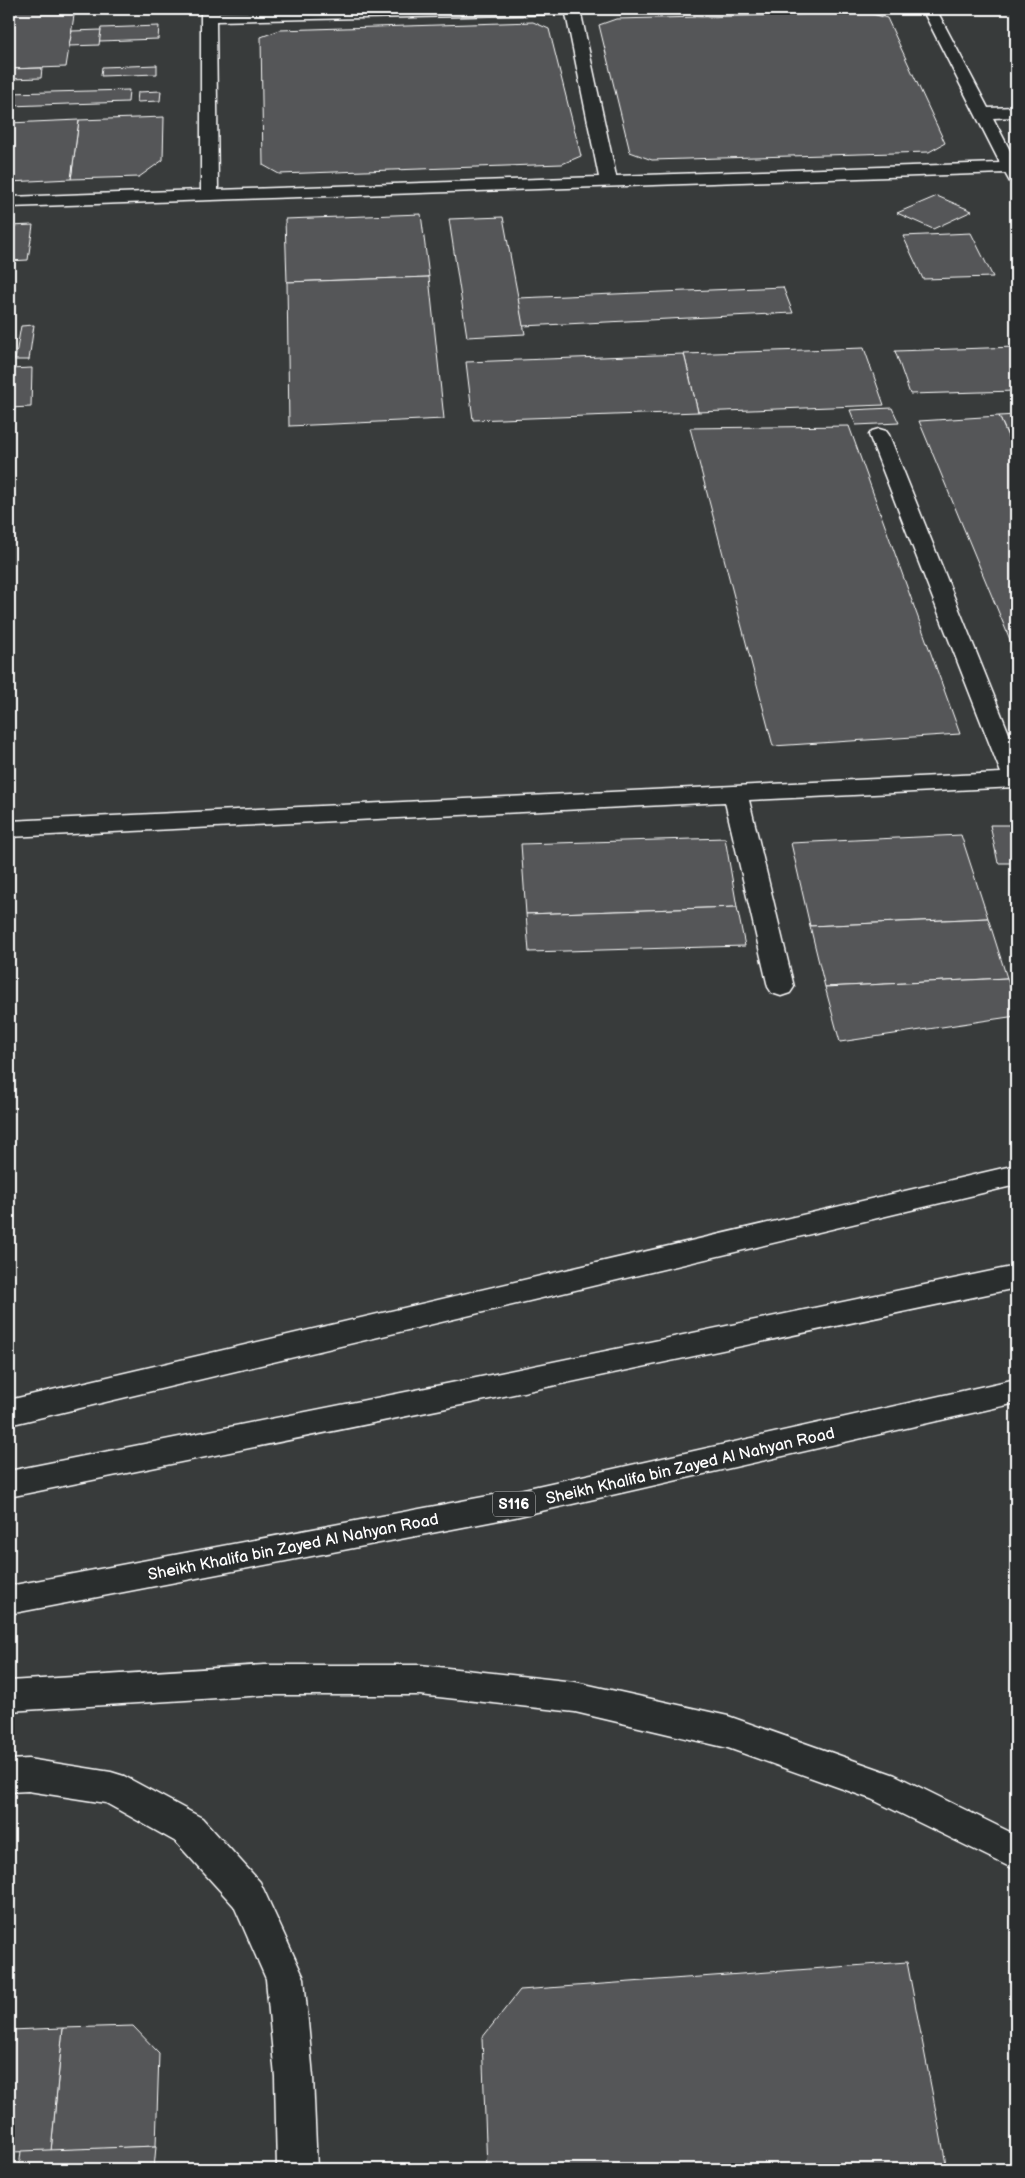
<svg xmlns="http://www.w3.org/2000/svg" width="1025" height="2178" font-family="'Balsamiq Sans',sans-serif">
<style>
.built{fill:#373a3b}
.building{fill:#555758;stroke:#fff}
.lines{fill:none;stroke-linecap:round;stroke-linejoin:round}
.minor-casing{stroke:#fff;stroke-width:3}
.highway-casing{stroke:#fff;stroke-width:3}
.minor{fill:#2a2d2e;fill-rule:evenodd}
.highway{fill:#2a2d2e;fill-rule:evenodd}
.labels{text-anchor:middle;stroke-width:5;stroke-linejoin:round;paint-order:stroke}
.shield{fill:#2a2d2e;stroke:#bfc0c0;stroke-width:1}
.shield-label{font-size:15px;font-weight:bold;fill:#fff}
.street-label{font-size:16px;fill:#fff;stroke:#2a2d2e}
</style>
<rect width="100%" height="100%" fill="#2a2d2e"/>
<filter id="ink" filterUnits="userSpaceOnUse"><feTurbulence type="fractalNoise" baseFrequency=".02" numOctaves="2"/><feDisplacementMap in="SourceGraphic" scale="10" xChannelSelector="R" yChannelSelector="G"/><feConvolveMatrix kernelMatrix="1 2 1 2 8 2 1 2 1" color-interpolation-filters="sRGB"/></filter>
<g filter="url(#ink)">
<rect class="built" x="9" y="9" width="1007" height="2160"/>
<g class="building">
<path d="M14,9H75L66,67L9,69V37Z"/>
<path d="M869,13L887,18L945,143L929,152L652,160L630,152L599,25L616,19Z"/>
<path d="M533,22L549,29L581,156L562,164L279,174L263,165L261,37L280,30Z"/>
<path d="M159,26L158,39L99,41L101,28Z"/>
<path d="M101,30L99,45L69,46L72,31Z"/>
<path d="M157,65V74L101,76L102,67Z"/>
<path d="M42,68L41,78L9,79V69Z"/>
<path d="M129,90L128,102L9,106V93Z"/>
<path d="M161,91L160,101L137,102L138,92Z"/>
<path d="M164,117L163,160L139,177L71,179L79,120Z"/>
<path d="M79,120L71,179L9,182V123Z"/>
<path d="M937,196L972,211L933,229L897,213Z"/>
<path d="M421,214L429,277L287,282L285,219Z"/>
<path d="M503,217L525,334L467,337L449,219Z"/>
<path d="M33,225L28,260L9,261V226Z"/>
<path d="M971,233L993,277L923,279L903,236Z"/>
<path d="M429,277L444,419L289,426L287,282Z"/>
<path d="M783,287L793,313L523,326L518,298Z"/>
<path d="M34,325L29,360H15L21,326Z"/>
<path d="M1016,347V391L910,394L895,351Z"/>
<path d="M864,348L884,405L698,412L684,354Z"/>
<path d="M684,354L698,412L473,420L466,362Z"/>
<path d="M32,368L31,407L9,408V369Z"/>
<path d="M892,408L899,423L856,425L850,410Z"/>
<path d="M1016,415V437L1009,438L999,416Z"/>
<path d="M999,416L1016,455V654L919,421Z"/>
<path d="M849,426L960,734L773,746L690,428Z"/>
<path d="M990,825H1016V863H998Z"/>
<path d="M961,835L988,918L810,926L791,843Z"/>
<path d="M725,838L737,907L526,914L521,844Z"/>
<path d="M737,907L745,946L529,952L526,914Z"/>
<path d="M988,918L1007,978L825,987L810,926Z"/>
<path d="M1007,978L1016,1006V1016L840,1042L825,987Z"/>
<path d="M907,1962L947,2169H487L482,2038L520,1990Z"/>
<path d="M133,2026L159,2053L156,2146L51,2151L63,2028Z"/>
<path d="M63,2028L51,2151L9,2152V2030Z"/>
<path d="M156,2146L154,2169H19L21,2151Z"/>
</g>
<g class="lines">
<g class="minor-casing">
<g id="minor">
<path d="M201,9H215L216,12L385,9H594L592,12L581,14L616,176L1000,163L922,9H936L988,108L1016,107V117L993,118L1016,162V183L1010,182L1005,173L9,207V197L201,190ZM566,14L599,177L218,190L216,21Z"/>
<path d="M879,429L886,431L889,435L1016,751V787L749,800L794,987L790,993L781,996L772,993L768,987L725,802L9,837V821L1001,773L869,435L872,431Z"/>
<path d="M28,1759L111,1772L124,1776L202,1818L260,1882L304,1978L313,2077L317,2169H277L275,2077L266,1979L234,1906L176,1842L106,1803L28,1791L9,1792V1760Z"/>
</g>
</g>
<g class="highway-casing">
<g id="highway">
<path d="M1016,1165V1185L9,1425V1400Z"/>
<path d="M1016,1266V1288L471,1403L9,1497V1471L471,1379Z"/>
<path d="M1016,1379V1403L515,1517L9,1614V1586L515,1491Z"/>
<path d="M264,1665H420L575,1682L728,1716L895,1775L1016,1835V1870L871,1799L728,1748L575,1712L420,1695H264L9,1711V1681Z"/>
</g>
</g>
<use href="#minor" class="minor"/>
<use href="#highway" class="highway"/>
</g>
</g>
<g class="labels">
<rect class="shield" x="493" y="1491.5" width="42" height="25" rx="4"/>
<g class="shield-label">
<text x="514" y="1509">S116</text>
</g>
<g class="street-label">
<text transform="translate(690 1465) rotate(-13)" y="6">Sheikh Khalifa bin Zayed Al Nahyan Road</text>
<text transform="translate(293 1546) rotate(-11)" y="6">Sheikh Khalifa bin Zayed Al Nahyan Road</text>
</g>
</g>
<rect width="1025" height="2178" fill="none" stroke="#2a2d2e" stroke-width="30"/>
<rect x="15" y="15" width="995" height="2148" fill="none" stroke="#fff" stroke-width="2" filter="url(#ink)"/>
</svg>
